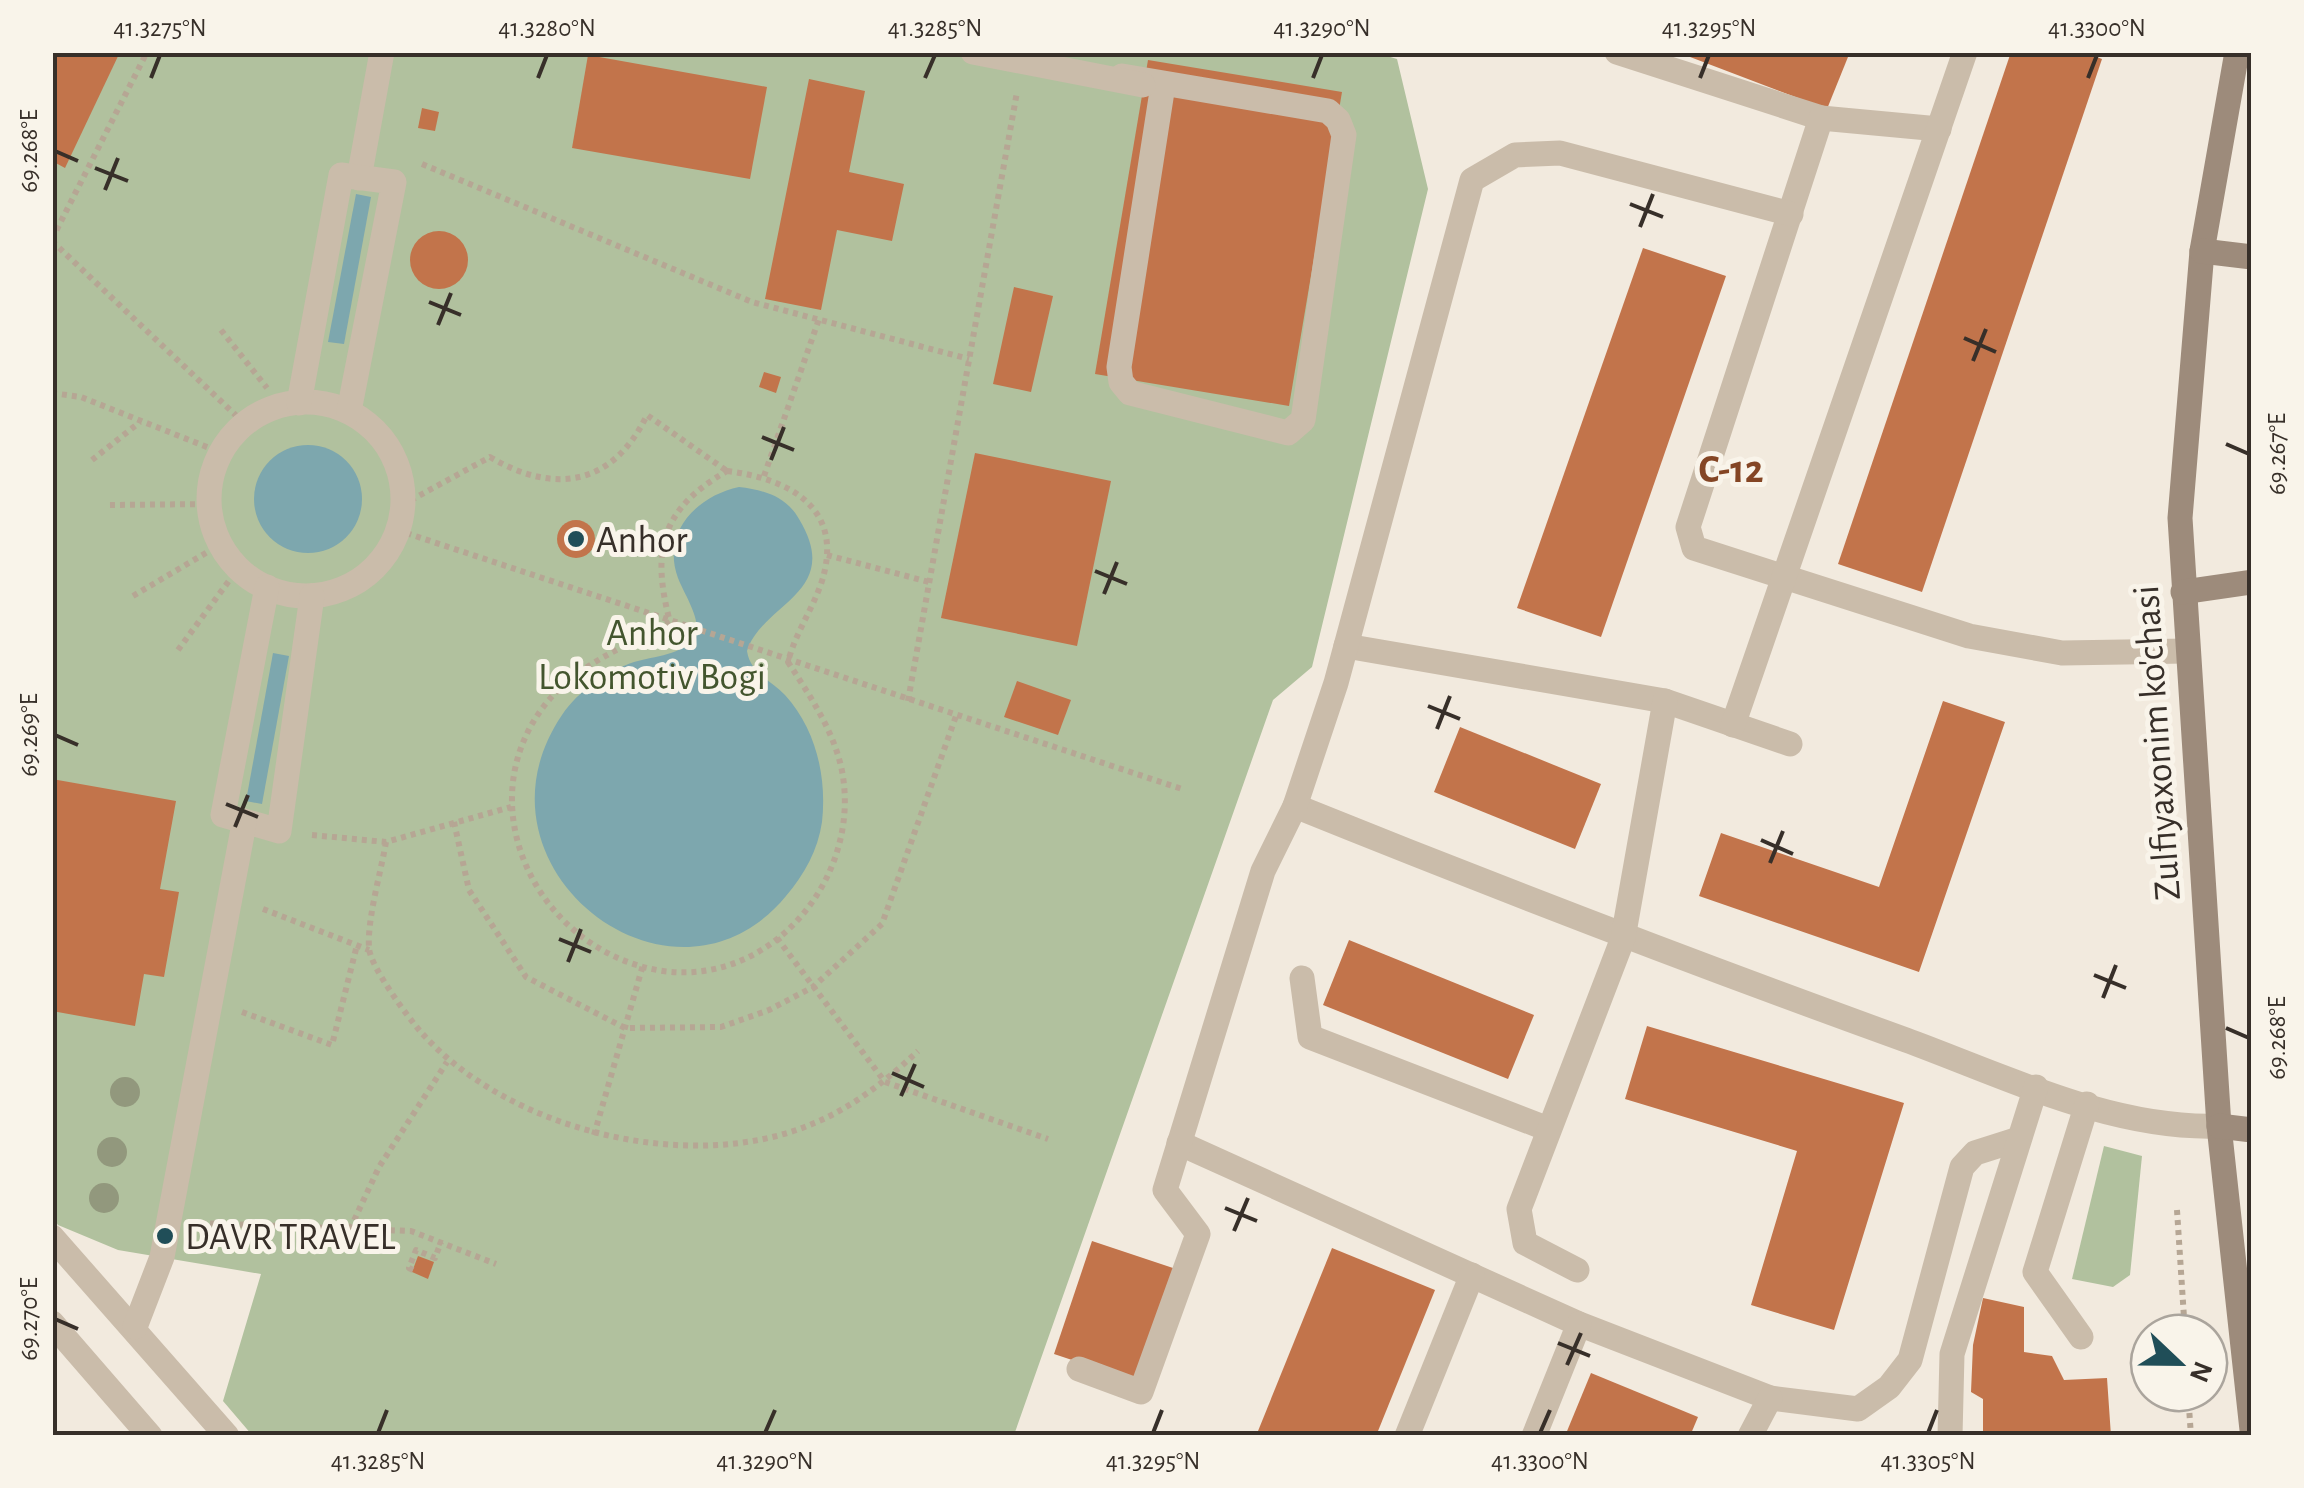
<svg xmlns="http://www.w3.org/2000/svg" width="2304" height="1488" font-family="'Alegreya Sans',sans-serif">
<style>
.green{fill:#b1c19e}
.water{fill:#7da7ae}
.building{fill:#c2744b}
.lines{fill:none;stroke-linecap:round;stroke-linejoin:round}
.path{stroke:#b6a694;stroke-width:6;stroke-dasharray:5 5;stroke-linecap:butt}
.lane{stroke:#cabcaa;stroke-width:25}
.street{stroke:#cabcaa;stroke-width:25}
.secondary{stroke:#9d8b7b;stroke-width:25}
.tree{fill:#92987d}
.ticks{fill:none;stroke:#372f29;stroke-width:4}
.poi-dot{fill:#204e58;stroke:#f9f4ea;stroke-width:4}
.labels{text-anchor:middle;stroke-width:10;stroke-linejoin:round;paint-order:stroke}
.poi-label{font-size:38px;fill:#372f29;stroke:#f9f4ea;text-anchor:start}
.park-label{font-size:38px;fill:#43552e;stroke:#f9f4ea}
.street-label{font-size:38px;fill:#372f29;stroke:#f9f4ea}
.neighbourhood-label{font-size:40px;font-weight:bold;fill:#844524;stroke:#f9f4ea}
.neatline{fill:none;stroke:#372f29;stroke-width:4}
.ticks-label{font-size:25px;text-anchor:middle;fill:#372f29}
</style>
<rect width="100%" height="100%" fill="#f2eade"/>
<g class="green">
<path d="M1374,52L1397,59L1428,189L1312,667L1273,700L1014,1435H252L223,1401L261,1274L118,1250L58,1225L53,1218V53Z"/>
<path d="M2104,1146L2142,1156L2130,1275L2113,1287L2072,1279Z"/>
</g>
<g class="water">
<path d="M356,194L371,197L344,344L328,342Z"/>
<circle cx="308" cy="499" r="54"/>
<path d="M739,487C764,490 786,496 799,519C844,593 762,603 747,651C750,673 771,680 785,695C816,729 827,777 822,822C818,850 804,875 786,896C673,1033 459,867 562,715C578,691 607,671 634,662C655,656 682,655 696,637C701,618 685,596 678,578C661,532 697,496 739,487Z"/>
<path d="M273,653L289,656L262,804L246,801Z"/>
</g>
<g class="building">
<path d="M52,52H120L65,168L52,161Z"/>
<path d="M1677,52H1850L1827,109Z"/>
<path d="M2011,52H2083L2102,59L1922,592L1838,564Z"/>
<path d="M588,55L767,87L750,179L572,148Z"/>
<path d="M1148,60L1342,92L1289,406L1095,374Z"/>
<path d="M809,79L865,91L849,172L904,184L892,241L837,230L821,310L765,299Z"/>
<path d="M422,108L439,112L435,131L418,128Z"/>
<circle cx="439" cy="260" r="29"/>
<path d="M1643,248L1726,276L1601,637L1517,608Z"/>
<path d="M1014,287L1053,296L1031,392L993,384Z"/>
<path d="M764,372L781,377L776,393L759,387Z"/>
<path d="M975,453L1111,481L1077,646L941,618Z"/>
<circle cx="576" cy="539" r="19"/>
<path d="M1017,681L1071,700L1058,735L1004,717Z"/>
<path d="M1943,701L2005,722L1919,972L1699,896L1721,833L1879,887Z"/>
<path d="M1460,727L1601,784L1575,849L1434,792Z"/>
<path d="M52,779L176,801L160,889L179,892L164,977L144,974L135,1026L52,1011Z"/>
<path d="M1349,940L1534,1015L1508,1079L1323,1005Z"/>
<path d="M1647,1026L1904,1103L1834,1330L1751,1305L1797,1151L1625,1099Z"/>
<path d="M1092,1241L1179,1270L1141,1383L1054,1354Z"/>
<path d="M1332,1248L1435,1290L1376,1436H1256Z"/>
<path d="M418,1256L434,1262L428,1279L412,1272Z"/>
<path d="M1983,1298L2024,1307V1352L2052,1356L2064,1380L2107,1378L2111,1436H1983V1399L1971,1392L1973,1345Z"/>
<path d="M1591,1373L1698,1417L1690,1436H1565Z"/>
</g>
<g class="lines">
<g class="path">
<path d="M422,164L752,302L969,359"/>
<path d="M52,239L147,52"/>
<path d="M52,241L245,424"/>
<path d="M221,330L267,388"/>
<path d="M52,393L81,397L222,453"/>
<path d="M92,460L140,422"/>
<path d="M727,471C791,479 846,509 821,584C811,612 795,634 788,662C810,696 834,731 842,771C862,875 774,986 663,971C540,953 466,808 544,706C576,664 626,647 670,622C651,550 661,509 727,471Z"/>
<path d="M764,476L819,319"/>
<path d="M110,505L210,504"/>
<path d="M402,505L490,457C554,495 613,486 647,415L727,471"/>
<path d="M397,530L1185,790"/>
<path d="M827,555L929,582"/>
<path d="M133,596L221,544"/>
<path d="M178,650L234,574"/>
<path d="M908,701L1017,92"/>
<path d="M454,822L469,890L526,977L625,1028L721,1027L769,1010L813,987L882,924L956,716"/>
<path d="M312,835L386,842L511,807"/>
<path d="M386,842C381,872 367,919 369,948C370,966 407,1016 420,1031C506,1130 690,1176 812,1124C852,1108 887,1080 918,1051"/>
<path d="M263,909L369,950"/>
<path d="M777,938L885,1082L1048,1139"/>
<path d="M242,1012L332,1045L357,945"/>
<path d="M594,1135L643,965"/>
<path d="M2177,1210L2185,1333"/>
<path d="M200,1223L411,1231L496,1264"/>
<path d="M350,1229L379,1167L447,1062"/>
<path d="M413,1270L409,1268L416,1250L435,1258L441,1242"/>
<path d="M2188,1393L2191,1436"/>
</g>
<g class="lane">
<path d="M1617,52L1821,118"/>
<path d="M1122,76L1328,111L1338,120L1344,135L1303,420L1288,433L1130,393L1121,382L1119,367L1163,85"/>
<path d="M1939,129L1821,118L1688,527L1694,548L1969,636L2062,653L2187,651"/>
<path d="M1346,646L1665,701L1790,744"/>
<path d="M1733,725L1965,52"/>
<path d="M1295,806C1498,888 1701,966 1906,1040C2004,1076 2113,1130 2219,1126"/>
<path d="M1302,978L1310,1037L1548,1129"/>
<path d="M1179,1143L1579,1324L1770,1398L1858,1409L1889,1387L1910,1360L1962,1167L1975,1153L2019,1139"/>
<path d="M52,1237L227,1436"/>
<path d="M1577,1270L1525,1243L1519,1209L1623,938L1665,701"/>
<path d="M2081,1337L2035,1272L2087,1104"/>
<path d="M1079,1369L1141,1392L1198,1234L1165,1190L1263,871L1295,806L1336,683L1472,180L1515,155L1560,153L1791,214"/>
<path d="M1407,1436L1472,1275"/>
<path d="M1534,1436L1579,1324"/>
<path d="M1750,1436L1770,1398"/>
<path d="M1950,1436L1952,1354L2036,1087"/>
</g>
<g class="street">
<path d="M973,52L1143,85"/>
<path d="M359,178L382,52"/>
<circle cx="306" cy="499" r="97"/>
<path d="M299,403L341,175L394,182L349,411"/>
<path d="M267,587L223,815L279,831L312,596"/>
<path d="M52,1323L150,1436"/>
<path d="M135,1327L162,1257L244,824"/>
</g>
<g class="secondary">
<path d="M2237,52L2202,251L2180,518L2219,1126L2252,1430"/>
<path d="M2202,251L2252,257"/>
<path d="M2183,592L2252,582"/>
<path d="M2219,1126L2252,1130"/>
</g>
</g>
<g class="tree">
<circle cx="125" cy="1092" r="15"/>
<circle cx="112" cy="1152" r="15"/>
<circle cx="104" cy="1198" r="15"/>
</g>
<path class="ticks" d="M151,78L160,55M538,78L547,55M925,78L935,55M1313,78L1322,55M1700,78L1709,55M2088,78L2097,55M55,151L78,161M95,168L128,181M105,190L118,158M1630,204L1663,217M1640,227L1653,194M429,302L461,315M438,325L451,293M1964,338L1996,352M1973,361L1986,329M762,437L794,450M2226,444L2249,454M771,460L784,427M1095,571L1127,584M1104,594L1117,562M1428,706L1460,719M1437,729L1450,696M55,735L78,745M226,804L258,817M235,827L248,795M1761,840L1793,854M1770,863L1783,831M559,939L591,952M568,962L581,929M2094,975L2126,988M2103,998L2116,965M2226,1028L2249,1038M892,1073L924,1087M901,1096L915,1064M1225,1208L1257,1221M1234,1231L1248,1198M55,1319L78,1329M1558,1343L1590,1356M1567,1365L1581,1333M378,1433L387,1410M765,1433L775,1410M1153,1433L1162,1410M1540,1433L1550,1410M1928,1433L1937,1410"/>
<g class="poi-dot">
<circle cx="576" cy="539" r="10"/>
<circle cx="165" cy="1236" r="10"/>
</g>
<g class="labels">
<g class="poi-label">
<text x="596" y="552">Anhor</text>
<text x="185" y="1249">DAVR TRAVEL</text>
</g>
<g class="park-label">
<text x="652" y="645">Anhor<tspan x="652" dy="44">Lokomotiv Bogi</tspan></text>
</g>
<g class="street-label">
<text transform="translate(2156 743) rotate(-94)" y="13">Zulfiyaxonim ko'chasi</text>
</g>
<g class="neighbourhood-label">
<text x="1731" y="482">C-12</text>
</g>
</g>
<rect width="2304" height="1488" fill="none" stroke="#f9f4ea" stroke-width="110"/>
<g transform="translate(2179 1363) rotate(112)"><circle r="48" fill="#f9f4ea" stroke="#aba59d" stroke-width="2.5"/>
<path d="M0-8L18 38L0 25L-18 38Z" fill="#204e58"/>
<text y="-15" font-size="28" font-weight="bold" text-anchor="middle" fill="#372f29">N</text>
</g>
<rect x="55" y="55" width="2194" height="1378" class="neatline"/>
<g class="ticks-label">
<text x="160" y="36">41.3275°N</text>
<text x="547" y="36">41.3280°N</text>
<text x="935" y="36">41.3285°N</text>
<text x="1322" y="36">41.3290°N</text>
<text x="1709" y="36">41.3295°N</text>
<text x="2097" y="36">41.3300°N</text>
<text transform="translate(28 151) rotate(-90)" y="9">69.268°E</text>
<text transform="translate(2276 454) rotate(-90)" y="9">69.267°E</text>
<text transform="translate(28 735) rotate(-90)" y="9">69.269°E</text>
<text transform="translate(2276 1038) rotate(-90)" y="9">69.268°E</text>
<text transform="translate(28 1319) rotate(-90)" y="9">69.270°E</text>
<text x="378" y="1469">41.3285°N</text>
<text x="765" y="1469">41.3290°N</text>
<text x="1153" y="1469">41.3295°N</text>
<text x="1540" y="1469">41.3300°N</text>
<text x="1928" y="1469">41.3305°N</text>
</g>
</svg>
